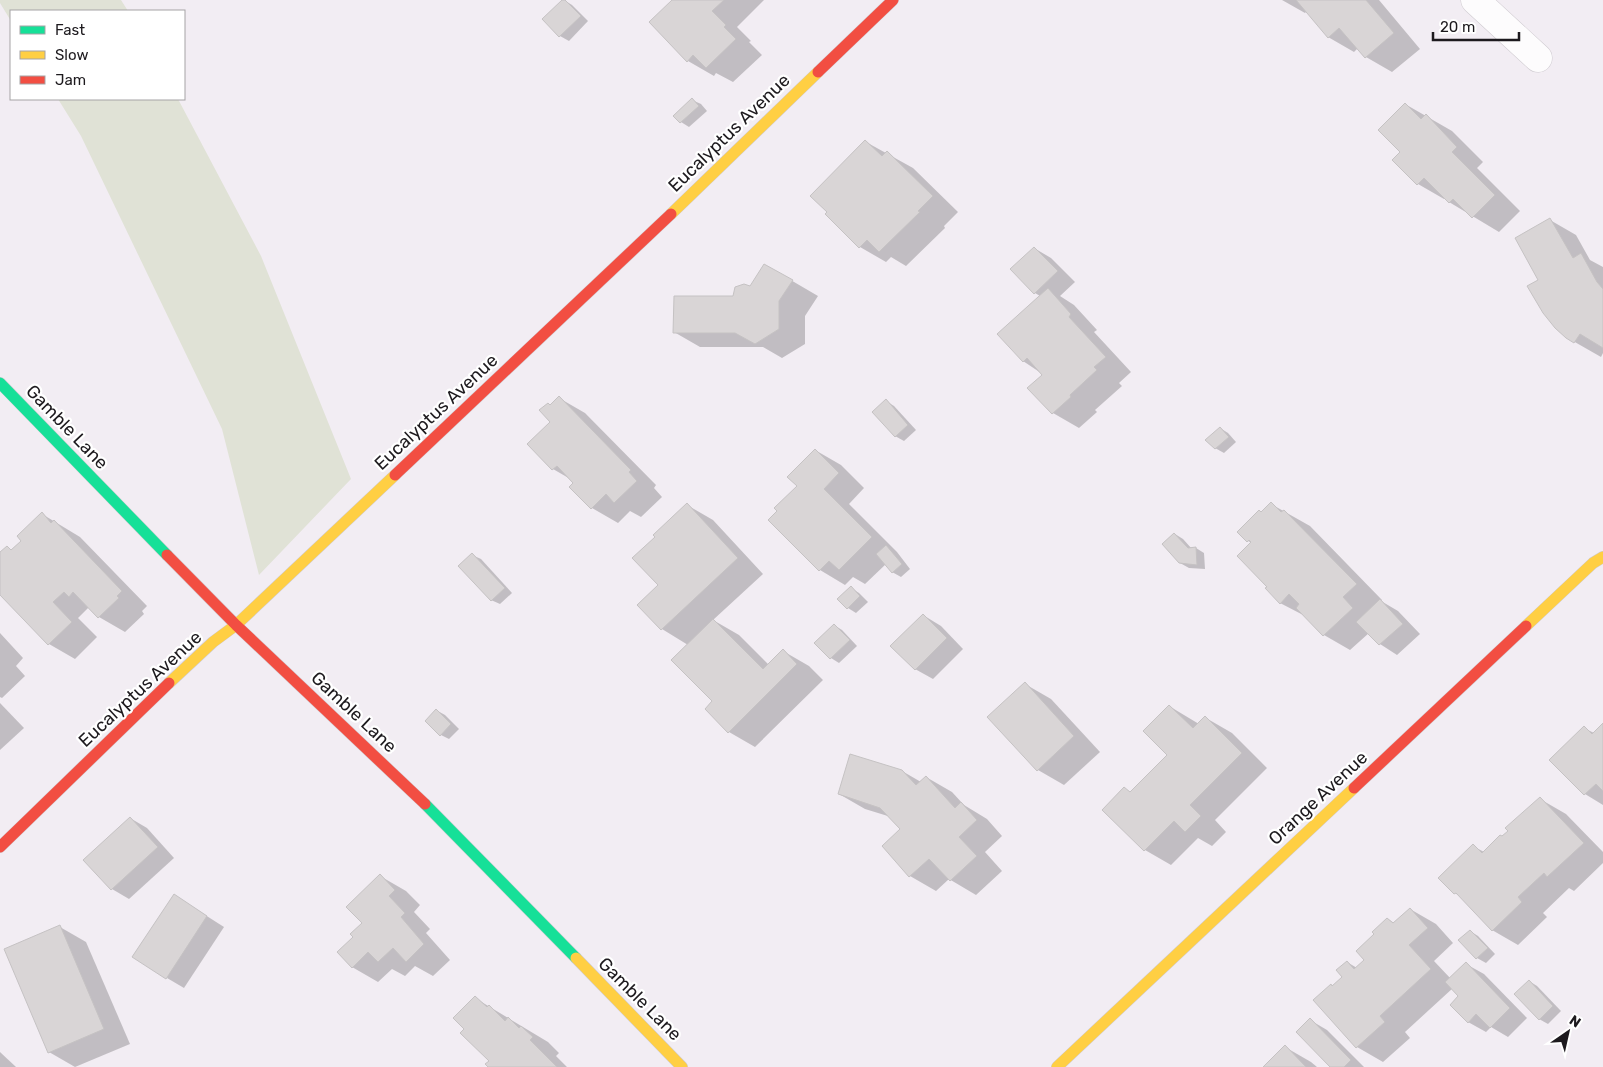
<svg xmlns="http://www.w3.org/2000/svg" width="1603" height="1067" font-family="Rubik,sans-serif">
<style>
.green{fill:#e0e2d6}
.shadow{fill:#0003}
.building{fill:#d9d5d6;stroke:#c5c2c3}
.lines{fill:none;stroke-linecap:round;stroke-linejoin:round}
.street-casing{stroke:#cfcbd0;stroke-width:29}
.fast-casing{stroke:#cfcbd0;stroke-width:12}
.slow-casing{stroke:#cfcbd0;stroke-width:12}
.jam-casing{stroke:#cfcbd0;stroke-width:12}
.street{stroke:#fdfcfd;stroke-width:28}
.fast{stroke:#16e098;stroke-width:11}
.slow{stroke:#ffcf43;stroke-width:11}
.jam{stroke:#f24e42;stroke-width:11}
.labels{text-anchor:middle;stroke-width:4.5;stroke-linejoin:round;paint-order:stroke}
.street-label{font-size:18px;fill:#1d1a1e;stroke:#fff}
</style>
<rect width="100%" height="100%" fill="#f2edf3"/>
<g class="green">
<path d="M0,0H121L128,11H11V21L0,3Z"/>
<path d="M58,99H178L261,256L351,479L259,575L222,429L81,136Z"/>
</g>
<g class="shadow">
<path d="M564,0L572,5L588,21L569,41L560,36Z"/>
<path d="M674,0H764L737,27L751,41L749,42L762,55L733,82L716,73L714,76L688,61Z"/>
<path d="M1282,0H1379L1420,49L1392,72L1366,57L1358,48L1354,52L1328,37L1307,11L1305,13Z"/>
<path d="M692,100L701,104L707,111L689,127L681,122L675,116Z"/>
<path d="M1405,104L1452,131L1483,162L1477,168L1520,211L1499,232L1449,202L1445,198L1444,199L1418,184L1393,160L1401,152Z"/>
<path d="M866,142L913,168L958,212L944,226L945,228L906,266L891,257L886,262L860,247L828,212Z"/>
<path d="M1550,220L1576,235L1590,260L1603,267V353L1601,357L1566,337L1540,280Z"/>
<path d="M1034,248L1051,258L1075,282L1060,296L1074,305L1097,330L1094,332L1131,372L1119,383L1122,386L1095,410L1097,412L1079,428L1053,413L1044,375L1023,361L1040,296L1035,293L1012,269Z"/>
<path d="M765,265L818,296L805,316V344L782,358L763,347H700L674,332L750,288Z"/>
<path d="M559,398L585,413L656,485L654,488L662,497L641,517L630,511L618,523L592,508L572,480L553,469L551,406Z"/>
<path d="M886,401L894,406L916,430L904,441L895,436Z"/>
<path d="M1220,428L1228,433L1236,442L1224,453L1215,448Z"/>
<path d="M815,450L841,465L864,488L849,504L897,552L910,569L901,577L892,572L886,564L865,584L853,577L845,585L820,570L798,486Z"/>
<path d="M1271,504L1310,526L1382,600L1381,601L1398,611L1420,634L1397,655L1380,644L1369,633L1350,650L1324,635L1307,617L1280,603L1268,587L1252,543L1248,541L1262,513Z"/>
<path d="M687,505L713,520L763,574L713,620L739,635L769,665L783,651L809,666L823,680L755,747L729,732L688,645L662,629L660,585Z"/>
<path d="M42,514L80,537L147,606L142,611L144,614L125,632L99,617L89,607L78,618L97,637L75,659L49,644L0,593V554L7,547L13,551L23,541Z"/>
<path d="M1175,534L1183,539L1192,549L1196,548L1204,553L1205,569L1189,568L1180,563Z"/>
<path d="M472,555L481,559L512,593L500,604L491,600Z"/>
<path d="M851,588L859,593L868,602L856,613L848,608Z"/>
<path d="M923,615L941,626L963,649L933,679L915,669Z"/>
<path d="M834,625L842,630L857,646L839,663L831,658Z"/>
<path d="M0,633L23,658L16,666L25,676L2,698L0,697Z"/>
<path d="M1025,684L1051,699L1100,752L1064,785L1038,770Z"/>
<path d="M0,703L24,728L0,750Z"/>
<path d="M1169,706L1199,724L1206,718L1232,733L1267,768L1215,820L1226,832L1212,846L1198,838L1171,865L1145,850L1125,789L1131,793L1169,755Z"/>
<path d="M436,710L445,715L459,729L449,739L441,735Z"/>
<path d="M1603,725V805L1585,794L1584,728L1594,733Z"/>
<path d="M902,771L921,782L926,777L952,792L964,805L987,819L1002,836L985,852L1002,871L976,895L949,879L936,891L910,876L902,829L891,817L865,809L839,794Z"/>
<path d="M1540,799L1566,814L1603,852V863L1574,891L1569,888L1543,913L1547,917L1518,945L1492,930L1461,897L1455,893L1473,846L1484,852L1502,838Z"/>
<path d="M130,818L147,828L174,858L129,899L112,889Z"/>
<path d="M380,876L406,891L420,905L414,912L430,929L426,933L450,960L433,976L415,966L405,976L392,969L378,982L352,967L355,936L363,923Z"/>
<path d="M191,906L224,927L184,988L167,978Z"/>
<path d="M1410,909L1436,924L1453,943L1434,961L1451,979L1466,964L1484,974L1527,1018L1508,1037L1491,1027L1486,1032L1468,1022L1460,996L1453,988L1405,1032L1410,1038L1383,1062L1357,1047L1315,1001L1344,977L1347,962L1357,968L1366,960L1376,934L1388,919L1394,923Z"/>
<path d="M60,927L86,942L130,1044L75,1067L49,1052Z"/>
<path d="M1470,931L1478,936L1495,954L1486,963L1477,958L1460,941Z"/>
<path d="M1529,981L1537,986L1561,1011L1548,1024L1539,1019Z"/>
<path d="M475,998L548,1042L559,1053L556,1056L567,1067H489L491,1061L466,1029Z"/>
<path d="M1310,1020L1327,1030L1364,1067H1332Z"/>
<path d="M1285,1047L1311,1062L1317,1067H1264Z"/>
<path d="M0,1052L16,1067H0Z"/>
</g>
<g class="building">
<path d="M562,0H565L581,16L559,37L542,19Z"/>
<path d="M672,0H724L712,11L726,25L724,27L736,39L706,68L693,55L687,62L649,22Z"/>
<path d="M1296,0H1366L1394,33L1365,58L1339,28L1328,38Z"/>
<path d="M692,98L699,106L680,123L673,116Z"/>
<path d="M1405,103L1421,119L1426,114L1457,147L1452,152L1495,195L1472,218L1453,199L1449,203L1424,178L1417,185L1392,160L1400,152L1378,130Z"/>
<path d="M865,140L882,156L887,151L933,196L918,211L920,212L879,252L867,240L859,248L825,214L827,212L810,196Z"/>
<path d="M1550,218L1573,258L1581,253L1597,282L1603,289V348L1580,334L1574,343L1566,338L1555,328L1543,313L1527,286L1538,280L1515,238Z"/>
<path d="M1034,247L1058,271L1034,294L1010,269Z"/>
<path d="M764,264L793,280L779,301V329L755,344L735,333H673L674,296H733L735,287L744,284L750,286Z"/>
<path d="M1048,288L1071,314L1069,317L1106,357L1094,367L1097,370L1070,395L1071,397L1052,414L1027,388L1042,375L1027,358L1023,362L997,334Z"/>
<path d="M559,396L631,470L629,472L637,481L614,503L606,494L591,509L569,487L573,483L557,466L552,470L527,444L550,422L539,410L548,403L550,405Z"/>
<path d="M886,399L908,425L895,437L872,412Z"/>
<path d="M1220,427L1229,437L1215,449L1205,440Z"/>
<path d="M815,449L839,473L824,489L872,537L839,570L829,561L819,571L768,520L777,511L774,508L797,486L787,477Z"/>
<path d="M1271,502L1281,512L1284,510L1357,584L1343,597L1353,608L1323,636L1296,608L1299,604L1289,594L1280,604L1265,588L1267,587L1237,556L1251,542L1249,540L1247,542L1237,532L1259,510L1261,512Z"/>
<path d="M687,503L738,558L661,630L637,605L658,585L632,558L655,537L653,535Z"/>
<path d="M42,512L51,523L54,520L122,591L117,596L119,598L98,618L73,592L69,597L64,592L53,602L72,622L48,645L0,595V552L7,546L11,550L21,541L17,536Z"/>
<path d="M1174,533L1188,548L1196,547L1197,565L1179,563L1162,544Z"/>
<path d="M886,545L902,564L892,573L876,554Z"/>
<path d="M472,553L505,588L491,601L458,566Z"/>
<path d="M851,586L860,596L847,609L837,599Z"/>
<path d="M1380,599L1403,624L1379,645L1356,622Z"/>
<path d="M923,614L947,638L915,670L890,646Z"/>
<path d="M713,619L763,669L783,649L797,664L728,733L705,709L712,701L671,660Z"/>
<path d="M834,624L850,640L830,659L814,643Z"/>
<path d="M1025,682L1074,736L1037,771L987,717Z"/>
<path d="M1169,705L1193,728L1205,716L1242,753L1190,805L1201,816L1185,832L1174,821L1144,851L1102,810L1124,787L1130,792L1167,755L1143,731Z"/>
<path d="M436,709L451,724L440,736L425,721Z"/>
<path d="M1603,723V791L1596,784L1584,795L1549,760L1584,726L1592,734Z"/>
<path d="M850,754L902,770L916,785L926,776L955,808L961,802L977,820L959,837L977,856L950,881L929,859L909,877L882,846L900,829L880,808L838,794Z"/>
<path d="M1540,797L1584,843L1547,877L1544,873L1518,897L1522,902L1492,931L1456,893L1454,894L1438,878L1473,844L1482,853L1500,835L1502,836L1508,831L1505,828Z"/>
<path d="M130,817L158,847L111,890L83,860Z"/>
<path d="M380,874L395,890L389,896L405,913L401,917L424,944L406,962L393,948L378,962L368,952L352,968L337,952L353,937L350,934L362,923L346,907Z"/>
<path d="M174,894L207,916L166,979L132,957Z"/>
<path d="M1410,908L1428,928L1409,945L1431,969L1380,1016L1385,1022L1356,1048L1313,1000L1331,984L1332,986L1342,977L1336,970L1347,961L1354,969L1364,960L1356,951L1374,934L1372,932L1387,918L1393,923Z"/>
<path d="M60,925L104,1029L48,1053L4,949Z"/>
<path d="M1470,930L1488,948L1476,959L1458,940Z"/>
<path d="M1466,962L1510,1008L1490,1028L1476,1014L1468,1023L1450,1005L1458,996L1445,982Z"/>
<path d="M1529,980L1553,1006L1539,1020L1514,994Z"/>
<path d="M475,996L487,1007L489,1005L505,1021L508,1017L519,1028L521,1026L533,1037L530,1040L557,1067H488L485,1064L489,1061L460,1033L464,1029L453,1018Z"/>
<path d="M1310,1018L1351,1060L1344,1067H1330L1296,1032Z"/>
<path d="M1285,1045L1306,1067H1263Z"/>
</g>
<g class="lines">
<g class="street-casing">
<path id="street" d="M1475,0L1538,58"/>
</g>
<g class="fast-casing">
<g id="fast">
<path d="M0,383L167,555"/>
<path d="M425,804L576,958"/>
</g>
</g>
<g class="slow-casing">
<g id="slow">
<path d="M671,214L818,72"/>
<path d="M1526,626L1593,563L1603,557"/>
<path d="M169,683L213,642L236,625L395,475"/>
<path d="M576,958L682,1067"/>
<path d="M1057,1067L1354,788"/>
</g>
</g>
<g class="jam-casing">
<g id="jam">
<path d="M818,72L893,0"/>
<path d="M395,475L671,214"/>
<path d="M167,555L236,625L425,804"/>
<path d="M1354,788L1526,626"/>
<path d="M0,847L169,683"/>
</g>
</g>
<use href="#street" class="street"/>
<use href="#fast" class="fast"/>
<use href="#slow" class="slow"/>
<use href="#jam" class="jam"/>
</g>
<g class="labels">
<g class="street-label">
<text transform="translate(729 133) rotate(-44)" y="6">Eucalyptus Avenue</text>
<text transform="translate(436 412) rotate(-43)" y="6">Eucalyptus Avenue</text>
<text transform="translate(67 427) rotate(46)" y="6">Gamble Lane</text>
<text transform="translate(140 689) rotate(-43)" y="6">Eucalyptus Avenue</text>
<text transform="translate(354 712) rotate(43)" y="6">Gamble Lane</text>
<text transform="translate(1318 798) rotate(-43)" y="6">Orange Avenue</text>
<text transform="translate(640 999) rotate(45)" y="6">Gamble Lane</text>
</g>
</g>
<rect x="10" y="10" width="175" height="90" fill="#ffffff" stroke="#a5a3a5"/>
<rect x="20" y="26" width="25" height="8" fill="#16e098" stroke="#a5a3a5"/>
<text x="55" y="35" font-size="15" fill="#1d1a1e">Fast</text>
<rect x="20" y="51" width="25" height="8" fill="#ffcf43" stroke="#a5a3a5"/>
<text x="55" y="60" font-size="15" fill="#1d1a1e">Slow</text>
<rect x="20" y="76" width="25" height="8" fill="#f24e42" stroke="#a5a3a5"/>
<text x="55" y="85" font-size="15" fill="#1d1a1e">Jam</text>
<g transform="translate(1568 1032) rotate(34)" stroke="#ffffff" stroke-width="4" paint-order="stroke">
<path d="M0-4L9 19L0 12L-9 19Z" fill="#1d1a1e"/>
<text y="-8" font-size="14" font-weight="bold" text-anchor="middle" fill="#1d1a1e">N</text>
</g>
<path d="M1433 32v8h86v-8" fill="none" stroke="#1d1a1e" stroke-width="2.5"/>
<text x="1440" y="32" font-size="15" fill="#1d1a1e" stroke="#ffffff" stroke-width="4" paint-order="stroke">20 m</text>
</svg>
